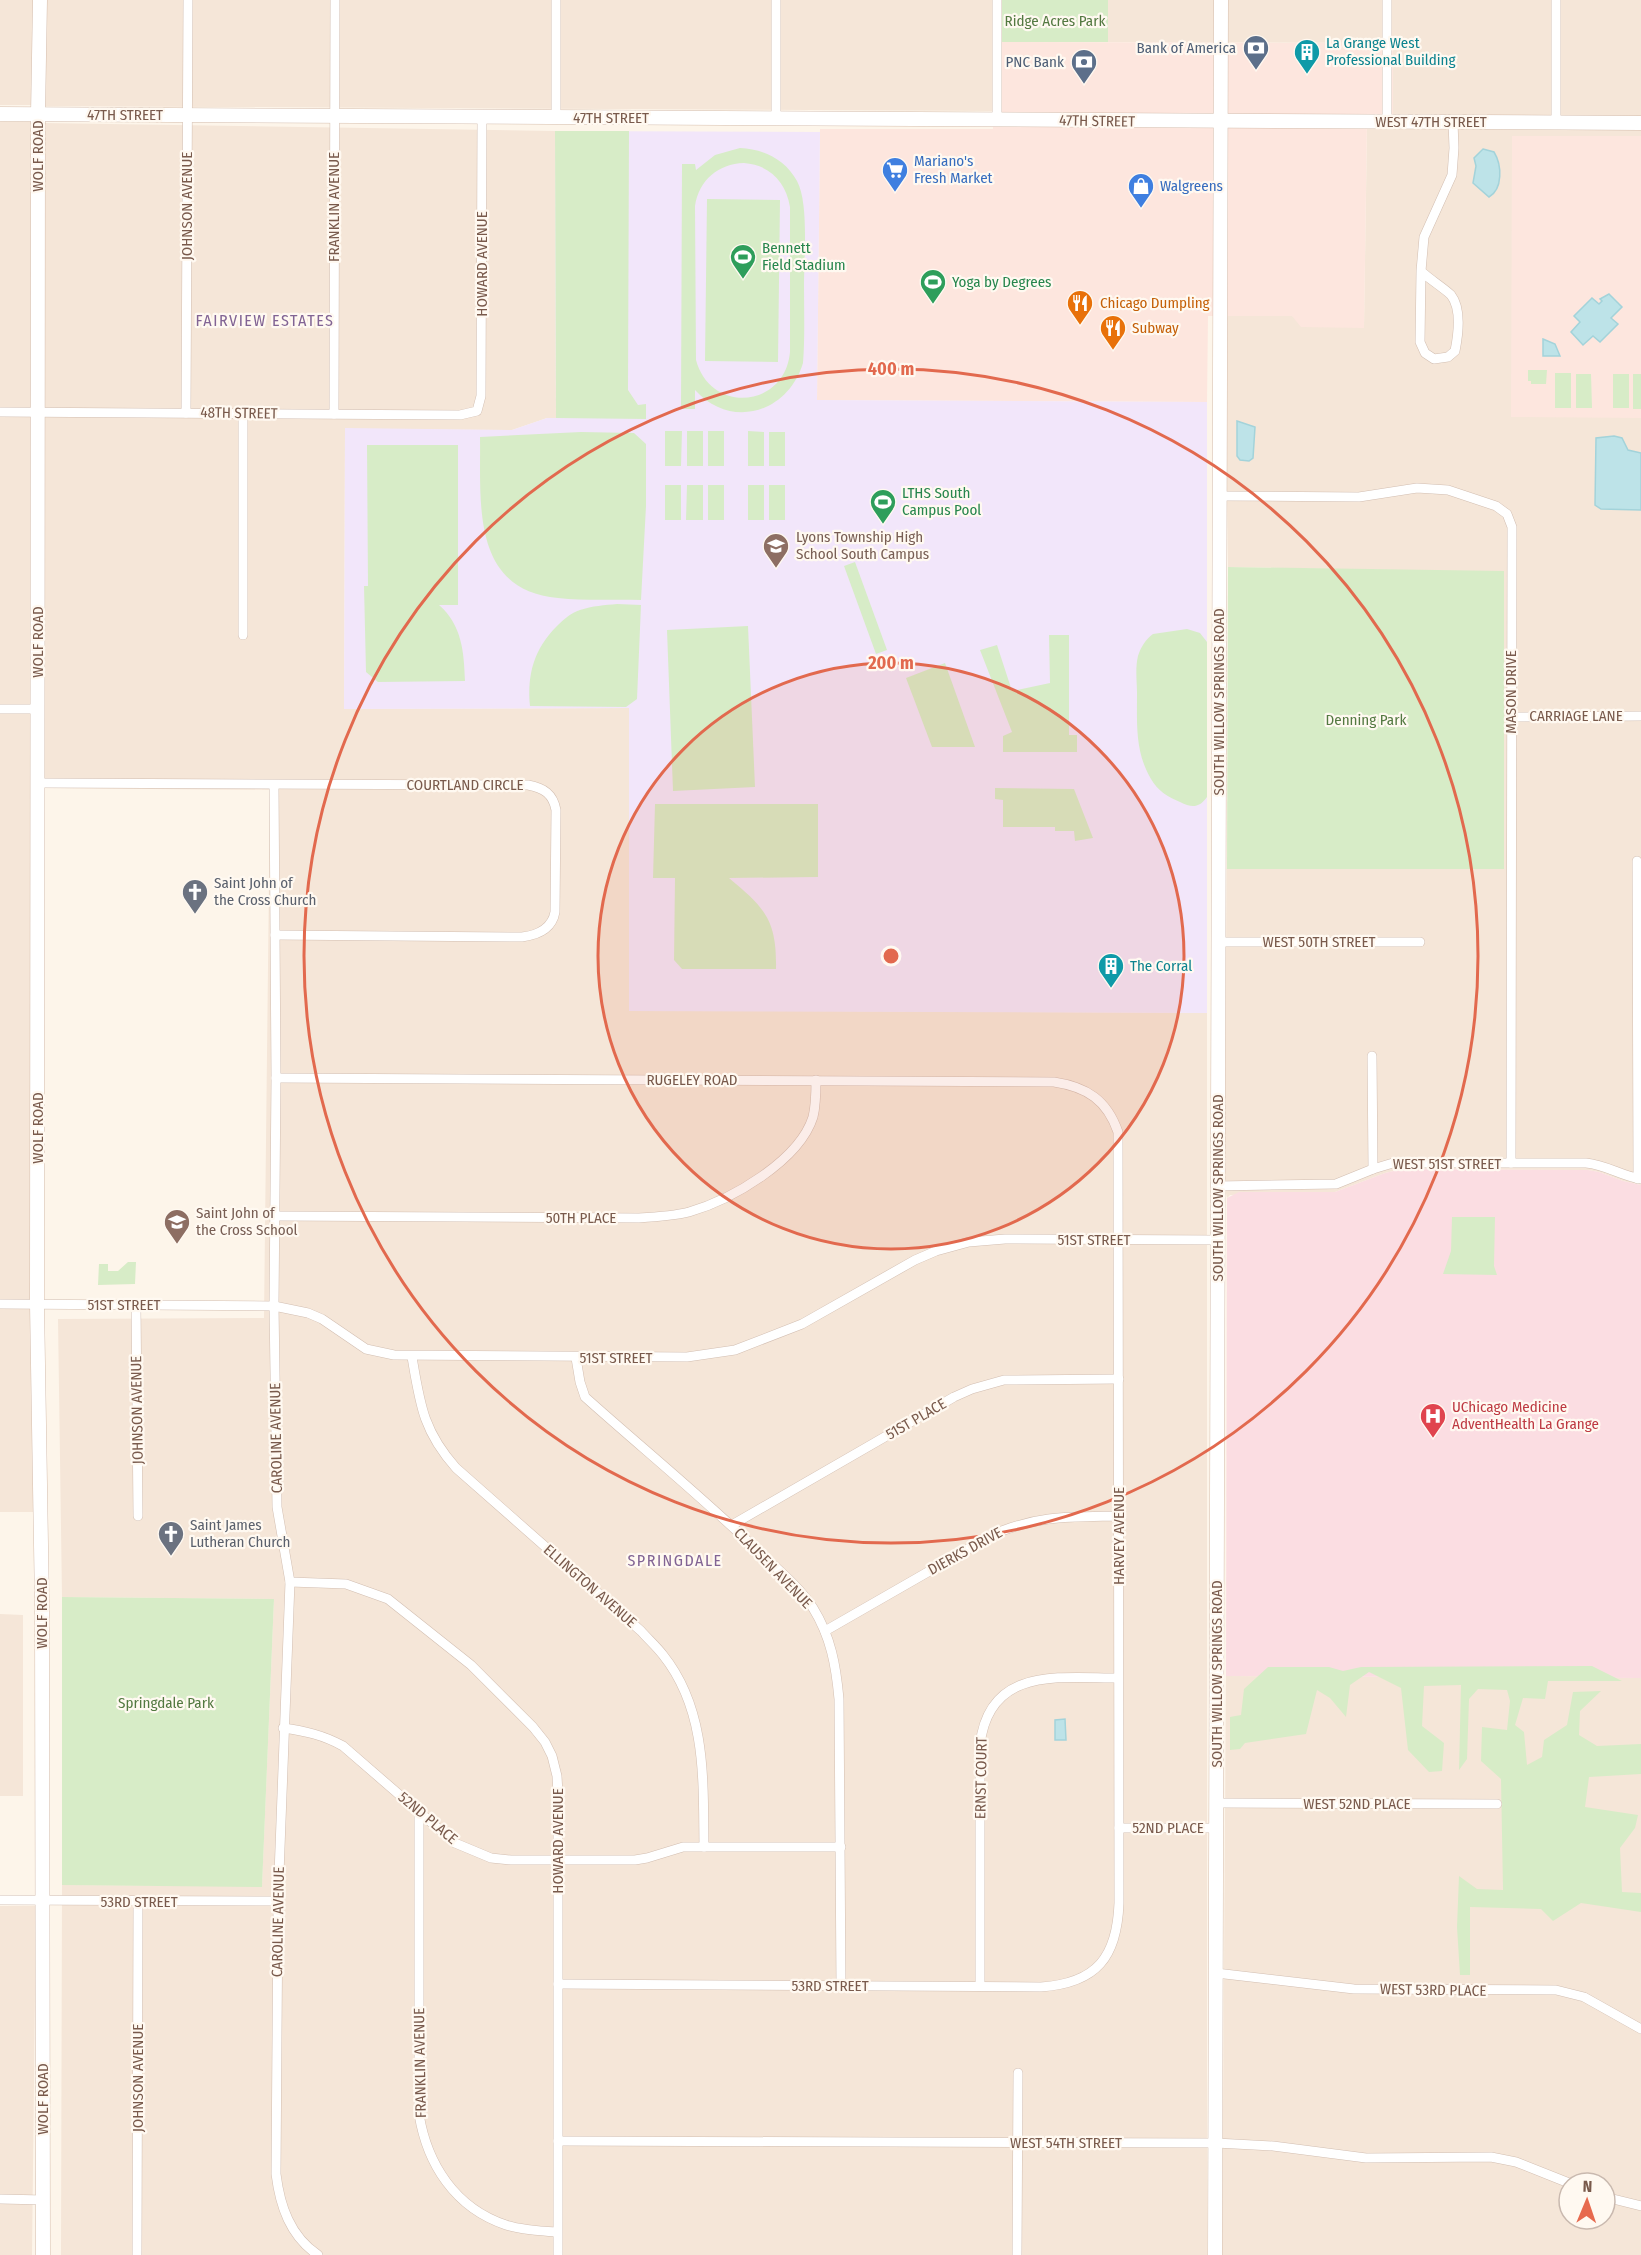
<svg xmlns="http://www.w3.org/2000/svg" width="1641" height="2255" font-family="'Fira Sans Condensed',sans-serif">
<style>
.residential{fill:#f5e6d8;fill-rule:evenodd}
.commercial{fill:#fde6de}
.education{fill:#f2e6fa}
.medical{fill:#fbdde2}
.green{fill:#d7ecc7;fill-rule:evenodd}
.water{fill:#bde3e8;stroke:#a3d3da;stroke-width:1.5}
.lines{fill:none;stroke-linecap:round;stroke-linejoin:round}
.street-casing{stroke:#d2beb1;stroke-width:10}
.secondary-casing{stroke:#d5beae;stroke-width:15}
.street{stroke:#fff;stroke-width:9}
.secondary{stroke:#fff;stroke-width:14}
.ring{fill:none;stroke:#e2694e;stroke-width:3}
.labels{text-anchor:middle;stroke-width:4.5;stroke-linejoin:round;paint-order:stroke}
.park-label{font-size:15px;fill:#537941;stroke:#fff9f1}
.culture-label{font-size:15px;fill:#0d838f;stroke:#fff9f1;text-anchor:start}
.service-label{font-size:15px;fill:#4e5e75;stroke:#fff9f1;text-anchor:end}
.street-label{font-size:15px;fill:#795a4c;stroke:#fff9f1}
.shop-label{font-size:15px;fill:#366cbe;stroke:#fff9f1;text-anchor:start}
.leisure-label{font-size:15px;fill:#27864d;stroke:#fff9f1;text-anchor:start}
.food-label{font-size:15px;fill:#c56008;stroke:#fff9f1;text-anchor:start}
.education-label{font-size:15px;fill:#785e54;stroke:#fff9f1;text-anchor:start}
.worship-label{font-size:15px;fill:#5b616d;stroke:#fff9f1;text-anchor:start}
.health-label{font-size:15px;fill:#be3a42;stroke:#fff9f1;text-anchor:start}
.neighbourhood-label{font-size:16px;letter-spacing:1.5px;fill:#826494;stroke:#fff9f1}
.centre{fill:#e2694e;stroke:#fff9f1;stroke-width:3}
.ring-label{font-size:18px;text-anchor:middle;font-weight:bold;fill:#e2694e;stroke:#fff9f1;stroke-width:4.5;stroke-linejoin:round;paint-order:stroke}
</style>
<rect width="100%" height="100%" fill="#fdf5ea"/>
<g class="residential">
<path d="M0,0H34L32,105H0Z"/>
<path d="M43,0H994L992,111L42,106Z"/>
<path d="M1108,0H1641V120L1393,119V43L1108,42Z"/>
<path d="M0,122H32L33,1512H0Z"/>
<path d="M44,123L555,131L556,418H547L512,430L345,429L344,709L629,708V1010L1207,1013V2255H61L62,1885L262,1886L274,1599L62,1597L58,1319L264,1318L270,790L45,788Z"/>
<path d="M1367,129L1641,130V1185L1623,1181L1599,1172L1588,1170L1402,1169L1385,1173L1335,1192L1230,1195L1227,1198L1223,1178L1227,869L1504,868V572L1228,567L1227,489L1223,488V316H1292L1364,328Z"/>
<path d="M0,1614L23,1615V1796H0Z"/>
<path d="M1226,1676L1641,1678V2255H1222ZM1569,2183H1605V2219H1569Z"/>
<path d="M0,1906H36L32,2255H0Z"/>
</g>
<g class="commercial">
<path d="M1001,42L1393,43V119H1367L1364,328L1301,327L1292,316H1208L1207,402L817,400L820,129H993L994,45Z"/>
<path d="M1512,136H1641V418L1511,417Z"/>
</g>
<path class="education" d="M555,131L820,132L817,400L1207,402V1013L629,1011V708L344,709L345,428L512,430L547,418H556Z"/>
<path class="medical" d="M1402,1169L1588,1170L1599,1172L1623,1181L1641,1185V1678L1226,1676L1227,1198L1239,1192H1335L1385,1173Z"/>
<g class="green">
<rect x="1001" y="0" width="107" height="42"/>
<path d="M555,131H629L628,390L638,405L646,404V419L556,418Z"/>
<path d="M740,148C763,149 785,159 797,181C809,203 804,258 804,285C804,311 805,338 803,363C788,413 731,430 695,390V409H681L682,164H695L696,170L715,155ZM744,163C770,165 786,182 790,207V352C785,408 711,415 696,360L695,206C699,180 718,164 744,163Z"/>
<path d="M707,199L780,200L778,362L705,361Z"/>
<path d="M1528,370H1547L1546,384H1531V381H1528Z"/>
<rect x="1555" y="373" width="16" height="35"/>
<path d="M1576,374H1591L1592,408H1576Z"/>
<rect x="1613" y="374" width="16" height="34"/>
<rect x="1633" y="374" width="8" height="35"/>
<path d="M665,431H682L681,466H665Z"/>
<rect x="687" y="431" width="16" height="35"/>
<rect x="708" y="431" width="16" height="35"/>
<path d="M748,431L764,432V466H748Z"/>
<path d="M581,432L634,433L646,444V506L641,600C614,599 585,601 558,598C470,590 481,501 480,437Z"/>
<rect x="769" y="432" width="16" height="34"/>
<path d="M367,445H458V605H439C462,625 464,652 465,681L378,682L366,672L364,586H368Z"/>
<rect x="665" y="485" width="16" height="35"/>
<path d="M687,485H703V520H686Z"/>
<rect x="708" y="485" width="16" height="35"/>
<rect x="748" y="485" width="16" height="35"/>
<rect x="769" y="485" width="16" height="35"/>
<path d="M855,562L887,650L876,654L844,566Z"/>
<path d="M1228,567L1504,571V869H1227Z"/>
<path d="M617,604L641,605L637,699L626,707L530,706C527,674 534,649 557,626C564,619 571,613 580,610C592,606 605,605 617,604Z"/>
<path d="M748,626L755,787L673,791L667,630Z"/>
<path d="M1187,629L1200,633L1207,642V797C1199,808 1192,808 1180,802C1168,797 1158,791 1151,779C1135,752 1137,724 1137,693C1137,682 1135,668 1138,656C1141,647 1145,640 1153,634Z"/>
<path d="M1049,635H1069V735H1077V752H1003V736L1012,732L980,650L997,645L1012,691L1050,683Z"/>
<path d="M945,663L975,747H932L906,678Z"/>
<path d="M995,788L1074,789L1093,838L1075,841L1074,831H1055V827H1003V800L995,799Z"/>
<path d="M655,804H818V877L729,878C765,908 777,920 776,969H682L674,960L675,878H653Z"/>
<path d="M1452,1217H1495L1494,1266L1497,1275L1443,1274L1451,1251Z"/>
<path d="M128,1262H136L135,1284L98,1285L99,1264H108V1271H118Z"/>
<path d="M62,1597L274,1599L262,1887L62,1885Z"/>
<path d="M1592,1666L1622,1681H1548L1545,1699L1523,1698L1515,1725L1524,1732L1527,1765L1542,1757L1544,1740L1567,1725L1573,1692L1601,1691L1580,1711L1579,1735L1597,1746L1641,1744V1774L1589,1777L1585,1807L1638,1815L1635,1828L1620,1848L1622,1892L1641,1893V1912L1581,1903L1553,1921L1541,1909L1470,1907V1975H1460L1457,1927L1459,1876L1477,1889L1503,1890L1501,1779L1481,1761L1482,1727L1507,1730L1510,1701L1507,1690L1478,1689L1469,1699L1467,1759L1459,1770L1461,1685L1424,1686L1422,1726L1444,1743L1442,1771L1429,1772L1408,1750L1401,1688L1369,1672L1350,1685L1346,1717L1330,1698L1317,1690L1306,1734L1245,1743L1240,1749L1230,1750V1717L1241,1715L1244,1689L1268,1667H1329L1343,1671L1361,1667Z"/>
</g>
<g class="water">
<path d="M1483,149L1494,152C1502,165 1503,189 1489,197L1473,183L1476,166L1474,158Z"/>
<path d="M1609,294L1622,307L1611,318L1618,324L1600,342L1593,336L1583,345L1571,332L1580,322L1574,316L1592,298L1599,304L1602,301L1600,299Z"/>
<path d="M1543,339L1555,344L1560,356H1543Z"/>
<path d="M1237,421L1255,427L1253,458L1249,461L1240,460L1237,456Z"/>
<path d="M1614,436L1622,438L1628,450L1641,453V510L1601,509L1595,505L1596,438Z"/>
<path d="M1065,1719L1066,1740H1055V1720Z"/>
</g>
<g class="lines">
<g class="street-casing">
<g id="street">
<path d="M1556,0V123"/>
<path d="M556,117V0"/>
<path d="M776,119V0"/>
<path d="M997,120V0"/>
<path d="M1387,122V0"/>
<path d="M1421,271C1429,279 1444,288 1451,295C1462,309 1458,336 1455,351L1448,357L1434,359L1425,353L1420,342L1421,271L1424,237L1452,175L1454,148L1453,122"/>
<path d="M0,412L460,415L477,411L481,396L482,117"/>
<path d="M186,413L188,0"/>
<path d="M243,414V635"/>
<path d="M334,414L335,0"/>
<path d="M1220,496L1359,497L1417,488L1448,490L1496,506L1507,514L1512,527L1511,1163"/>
<path d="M0,709H38"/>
<path d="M1511,717L1641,716"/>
<path d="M38,783L528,785C544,788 553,794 556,810L555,912C552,929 538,935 522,937L275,935"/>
<path d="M274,785L276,1078L274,1306L277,1507L290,1582L278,1901L276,2174C280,2206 290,2236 318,2255"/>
<path d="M1637,861L1638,1179"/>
<path d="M1219,942H1420"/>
<path d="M1372,1056L1373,1169"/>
<path d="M276,1078L1054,1082C1087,1087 1107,1100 1118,1132L1119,1903C1117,1957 1097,1983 1041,1987L558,1984"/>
<path d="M1218,1186L1336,1184L1373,1169L1393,1163H1586C1607,1165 1621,1176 1641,1179"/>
<path d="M275,1216L639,1218C656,1217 673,1216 689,1212C731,1200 799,1161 813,1117C816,1105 816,1092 816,1080"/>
<path d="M0,1304L274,1306L308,1313L322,1319L366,1349L394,1355L687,1357L735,1350L802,1324L915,1260L936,1251L969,1242L1005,1239L1218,1240"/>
<path d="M136,1305L138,1516"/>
<path d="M412,1357C420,1404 423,1431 456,1468L641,1631C648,1639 656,1646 663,1655C707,1710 703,1780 704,1847"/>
<path d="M576,1358L580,1382L585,1397C642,1448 701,1496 756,1549C775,1567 799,1586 813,1608C831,1637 836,1666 839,1699L841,1986"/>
<path d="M732,1525L954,1397L972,1389L1004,1380L1119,1379"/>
<path d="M290,1582L346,1584L388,1599L471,1665L533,1727L545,1742L552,1756L557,1776L558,1794V2255"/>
<path d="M825,1631L994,1534C1040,1515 1070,1517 1119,1516"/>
<path d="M283,1728C305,1731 323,1735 343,1746L455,1843L491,1858L511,1860H635L647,1858L683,1847H841"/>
<path d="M1217,1803L1497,1804"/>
<path d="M419,1811V2114C427,2164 455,2208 506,2225C522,2230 540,2231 557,2232"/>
<path d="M1119,1828H1216"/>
<path d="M0,1900L278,1901"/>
<path d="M1216,1973L1354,1989L1556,1990L1584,1997L1641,2029"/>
<path d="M980,1986V1745C989,1666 1060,1678 1118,1678"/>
<path d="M558,2141L1216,2143L1273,2146L1366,2158L1491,2157L1516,2162L1569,2183"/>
<path d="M1605,2197L1641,2206"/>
<path d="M0,2199L44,2200"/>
<path d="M137,2255L138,1902"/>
<path d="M1017,2255L1018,2073"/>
</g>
</g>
<g class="secondary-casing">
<g id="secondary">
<path d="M40,0L38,114L37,1304L42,1605L43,2255"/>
<path d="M0,114L1641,123"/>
<path d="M1215,2255L1221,0"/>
</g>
</g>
<use href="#street" class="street"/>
<use href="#secondary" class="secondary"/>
</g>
<circle cx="891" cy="956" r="293" fill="#e2694e" fill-opacity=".12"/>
<g class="ring">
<circle cx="891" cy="956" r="293"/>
<circle cx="891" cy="956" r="587"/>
</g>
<defs>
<g id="bank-pin" transform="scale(1.35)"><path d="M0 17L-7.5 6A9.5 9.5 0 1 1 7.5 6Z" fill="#5c6f8a" stroke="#fff9f1"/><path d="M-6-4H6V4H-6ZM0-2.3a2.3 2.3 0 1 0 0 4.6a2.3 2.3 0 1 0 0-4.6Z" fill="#fff"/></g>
<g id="building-pin" transform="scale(1.35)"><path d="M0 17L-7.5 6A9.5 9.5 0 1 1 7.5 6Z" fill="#0f9aa8" stroke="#fff9f1"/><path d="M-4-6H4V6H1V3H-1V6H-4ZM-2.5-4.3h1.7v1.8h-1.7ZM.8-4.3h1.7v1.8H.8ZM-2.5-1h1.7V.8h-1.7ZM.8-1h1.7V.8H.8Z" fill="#fff"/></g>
<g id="supermarket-pin" transform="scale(1.35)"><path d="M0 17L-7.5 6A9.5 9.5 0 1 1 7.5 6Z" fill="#3f7fe0" stroke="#fff9f1"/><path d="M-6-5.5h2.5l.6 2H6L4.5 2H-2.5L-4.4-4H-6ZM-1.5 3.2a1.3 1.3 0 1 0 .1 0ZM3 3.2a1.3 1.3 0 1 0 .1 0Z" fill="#fff"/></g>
<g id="shop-pin" transform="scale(1.35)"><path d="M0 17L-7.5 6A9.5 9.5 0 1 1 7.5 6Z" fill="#3f7fe0" stroke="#fff9f1"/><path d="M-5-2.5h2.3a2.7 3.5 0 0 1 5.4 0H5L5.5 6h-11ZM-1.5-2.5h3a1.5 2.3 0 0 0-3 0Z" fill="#fff"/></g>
<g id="stadium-pin" transform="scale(1.35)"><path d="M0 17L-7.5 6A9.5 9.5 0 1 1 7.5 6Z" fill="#2e9e5b" stroke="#fff9f1"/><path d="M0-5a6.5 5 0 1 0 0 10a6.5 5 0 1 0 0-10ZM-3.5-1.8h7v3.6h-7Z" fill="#fff"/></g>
<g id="restaurant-pin" transform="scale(1.35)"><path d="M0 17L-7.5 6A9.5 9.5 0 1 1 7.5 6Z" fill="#e8710a" stroke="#fff9f1"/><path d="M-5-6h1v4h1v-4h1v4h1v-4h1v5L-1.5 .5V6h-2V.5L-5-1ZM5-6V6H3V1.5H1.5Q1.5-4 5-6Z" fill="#fff"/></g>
<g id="school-pin" transform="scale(1.35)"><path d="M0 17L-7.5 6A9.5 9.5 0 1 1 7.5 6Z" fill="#8d6e63" stroke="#fff9f1"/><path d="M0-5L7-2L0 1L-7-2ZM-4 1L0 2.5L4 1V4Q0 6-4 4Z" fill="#fff"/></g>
<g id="church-pin" transform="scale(1.35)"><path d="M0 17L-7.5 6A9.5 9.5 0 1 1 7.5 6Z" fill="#6b7280" stroke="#fff9f1"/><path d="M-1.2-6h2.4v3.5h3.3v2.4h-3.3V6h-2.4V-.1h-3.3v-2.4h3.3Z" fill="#fff"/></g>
<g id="hospital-pin" transform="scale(1.35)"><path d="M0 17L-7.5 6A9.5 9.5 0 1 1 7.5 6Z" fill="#e0444e" stroke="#fff9f1"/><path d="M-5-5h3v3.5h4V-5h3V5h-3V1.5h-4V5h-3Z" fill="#fff"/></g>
</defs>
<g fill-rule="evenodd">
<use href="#bank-pin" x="1256" y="48"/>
<use href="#building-pin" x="1307" y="52"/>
<use href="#bank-pin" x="1084" y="62"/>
<use href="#supermarket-pin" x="895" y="170"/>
<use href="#shop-pin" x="1141" y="186"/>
<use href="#stadium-pin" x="743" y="257"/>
<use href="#stadium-pin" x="933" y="282"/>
<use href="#restaurant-pin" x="1080" y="303"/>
<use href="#restaurant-pin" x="1113" y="328"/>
<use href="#stadium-pin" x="883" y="502"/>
<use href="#school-pin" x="776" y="546"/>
<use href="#church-pin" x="195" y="892"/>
<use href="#building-pin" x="1111" y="966"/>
<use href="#school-pin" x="177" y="1222"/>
<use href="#hospital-pin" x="1433" y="1416"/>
<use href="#church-pin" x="171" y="1534"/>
</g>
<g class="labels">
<g class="park-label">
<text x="1055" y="26">Ridge Acres Park</text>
<text x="1366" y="725">Denning Park</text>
<text x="166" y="1708">Springdale Park</text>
</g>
<g class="culture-label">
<text x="1326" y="48">La Grange West<tspan x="1326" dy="17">Professional Building</tspan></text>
<text x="1130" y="971">The Corral</text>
</g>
<g class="service-label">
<text x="1236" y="53">Bank of America</text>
<text x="1064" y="67">PNC Bank</text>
</g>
<g class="street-label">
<text x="125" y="120">47TH STREET</text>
<text x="611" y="123">47TH STREET</text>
<text transform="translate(1097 121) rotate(1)" y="5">47TH STREET</text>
<text x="1431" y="127">WEST 47TH STREET</text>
<text transform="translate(38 156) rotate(-90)" y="5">WOLF ROAD</text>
<text transform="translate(187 206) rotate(-90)" y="5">JOHNSON AVENUE</text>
<text transform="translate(334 207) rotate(-90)" y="5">FRANKLIN AVENUE</text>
<text transform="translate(482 264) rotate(-90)" y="5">HOWARD AVENUE</text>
<text transform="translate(239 413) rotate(1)" y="5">48TH STREET</text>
<text transform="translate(38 642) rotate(-90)" y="5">WOLF ROAD</text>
<text transform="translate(1511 692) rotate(-90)" y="5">MASON DRIVE</text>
<text transform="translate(1219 702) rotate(-90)" y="5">SOUTH WILLOW SPRINGS ROAD</text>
<text x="1576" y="721">CARRIAGE LANE</text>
<text x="465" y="790">COURTLAND CIRCLE</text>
<text x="1319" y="947">WEST 50TH STREET</text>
<text x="692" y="1085">RUGELEY ROAD</text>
<text transform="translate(38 1128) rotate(-90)" y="5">WOLF ROAD</text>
<text x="1447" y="1169">WEST 51ST STREET</text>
<text transform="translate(1218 1188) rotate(-90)" y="5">SOUTH WILLOW SPRINGS ROAD</text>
<text x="581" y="1223">50TH PLACE</text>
<text x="1094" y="1245">51ST STREET</text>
<text x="124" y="1310">51ST STREET</text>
<text x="616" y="1363">51ST STREET</text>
<text transform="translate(137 1410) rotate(-91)" y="5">JOHNSON AVENUE</text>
<text transform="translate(916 1419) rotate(-30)" y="5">51ST PLACE</text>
<text transform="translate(276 1438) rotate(-91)" y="5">CAROLINE AVENUE</text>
<text transform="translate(1119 1536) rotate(-90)" y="5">HARVEY AVENUE</text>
<text transform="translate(965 1551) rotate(-29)" y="5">DIERKS DRIVE</text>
<text transform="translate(773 1568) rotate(46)" y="5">CLAUSEN AVENUE</text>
<text transform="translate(590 1586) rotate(41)" y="5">ELLINGTON AVENUE</text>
<text transform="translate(42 1613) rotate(-90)" y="5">WOLF ROAD</text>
<text transform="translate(1217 1674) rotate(-90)" y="5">SOUTH WILLOW SPRINGS ROAD</text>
<text transform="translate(981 1778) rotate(-89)" y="5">ERNST COURT</text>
<text x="1357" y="1809">WEST 52ND PLACE</text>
<text transform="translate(428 1818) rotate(40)" y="5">52ND PLACE</text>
<text x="1168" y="1833">52ND PLACE</text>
<text transform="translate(558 1841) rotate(-90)" y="5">HOWARD AVENUE</text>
<text x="139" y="1907">53RD STREET</text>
<text transform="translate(278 1922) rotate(-89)" y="5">CAROLINE AVENUE</text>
<text x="830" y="1991">53RD STREET</text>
<text transform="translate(1433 1990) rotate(1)" y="5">WEST 53RD PLACE</text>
<text transform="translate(420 2063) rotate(-91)" y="5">FRANKLIN AVENUE</text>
<text transform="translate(138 2078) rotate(-90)" y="5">JOHNSON AVENUE</text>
<text transform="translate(43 2099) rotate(-90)" y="5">WOLF ROAD</text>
<text x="1066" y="2148">WEST 54TH STREET</text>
</g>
<g class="shop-label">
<text x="914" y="166">Mariano's<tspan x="914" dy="17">Fresh Market</tspan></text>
<text x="1160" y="191">Walgreens</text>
</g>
<g class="leisure-label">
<text x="762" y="253">Bennett<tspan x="762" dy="17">Field Stadium</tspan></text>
<text x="952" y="287">Yoga by Degrees</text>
<text x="902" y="498">LTHS South<tspan x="902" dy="17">Campus Pool</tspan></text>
</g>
<g class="food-label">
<text x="1100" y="308">Chicago Dumpling</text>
<text x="1132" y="333">Subway</text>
</g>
<g class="education-label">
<text x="796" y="542">Lyons Township High<tspan x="796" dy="17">School South Campus</tspan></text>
<text x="196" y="1218">Saint John of<tspan x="196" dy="17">the Cross School</tspan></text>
</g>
<g class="worship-label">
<text x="214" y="888">Saint John of<tspan x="214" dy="17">the Cross Church</tspan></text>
<text x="190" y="1530">Saint James<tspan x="190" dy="17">Lutheran Church</tspan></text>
</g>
<g class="health-label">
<text x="1452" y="1412">UChicago Medicine<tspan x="1452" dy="17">AdventHealth La Grange</tspan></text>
</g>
<g class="neighbourhood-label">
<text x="265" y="326">FAIRVIEW ESTATES</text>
<text x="675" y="1566">SPRINGDALE</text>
</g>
</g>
<circle cx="891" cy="956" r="9" class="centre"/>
<g class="ring-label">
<text x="891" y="375">400 m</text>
<text x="891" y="669">200 m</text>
</g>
<g transform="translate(1587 2201) rotate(2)"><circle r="28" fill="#fff9f1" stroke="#c9b9af" stroke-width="1.5"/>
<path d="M0-4.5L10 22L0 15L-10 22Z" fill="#e76a4e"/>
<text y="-9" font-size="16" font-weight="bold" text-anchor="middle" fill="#795a4c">N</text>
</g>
</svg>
